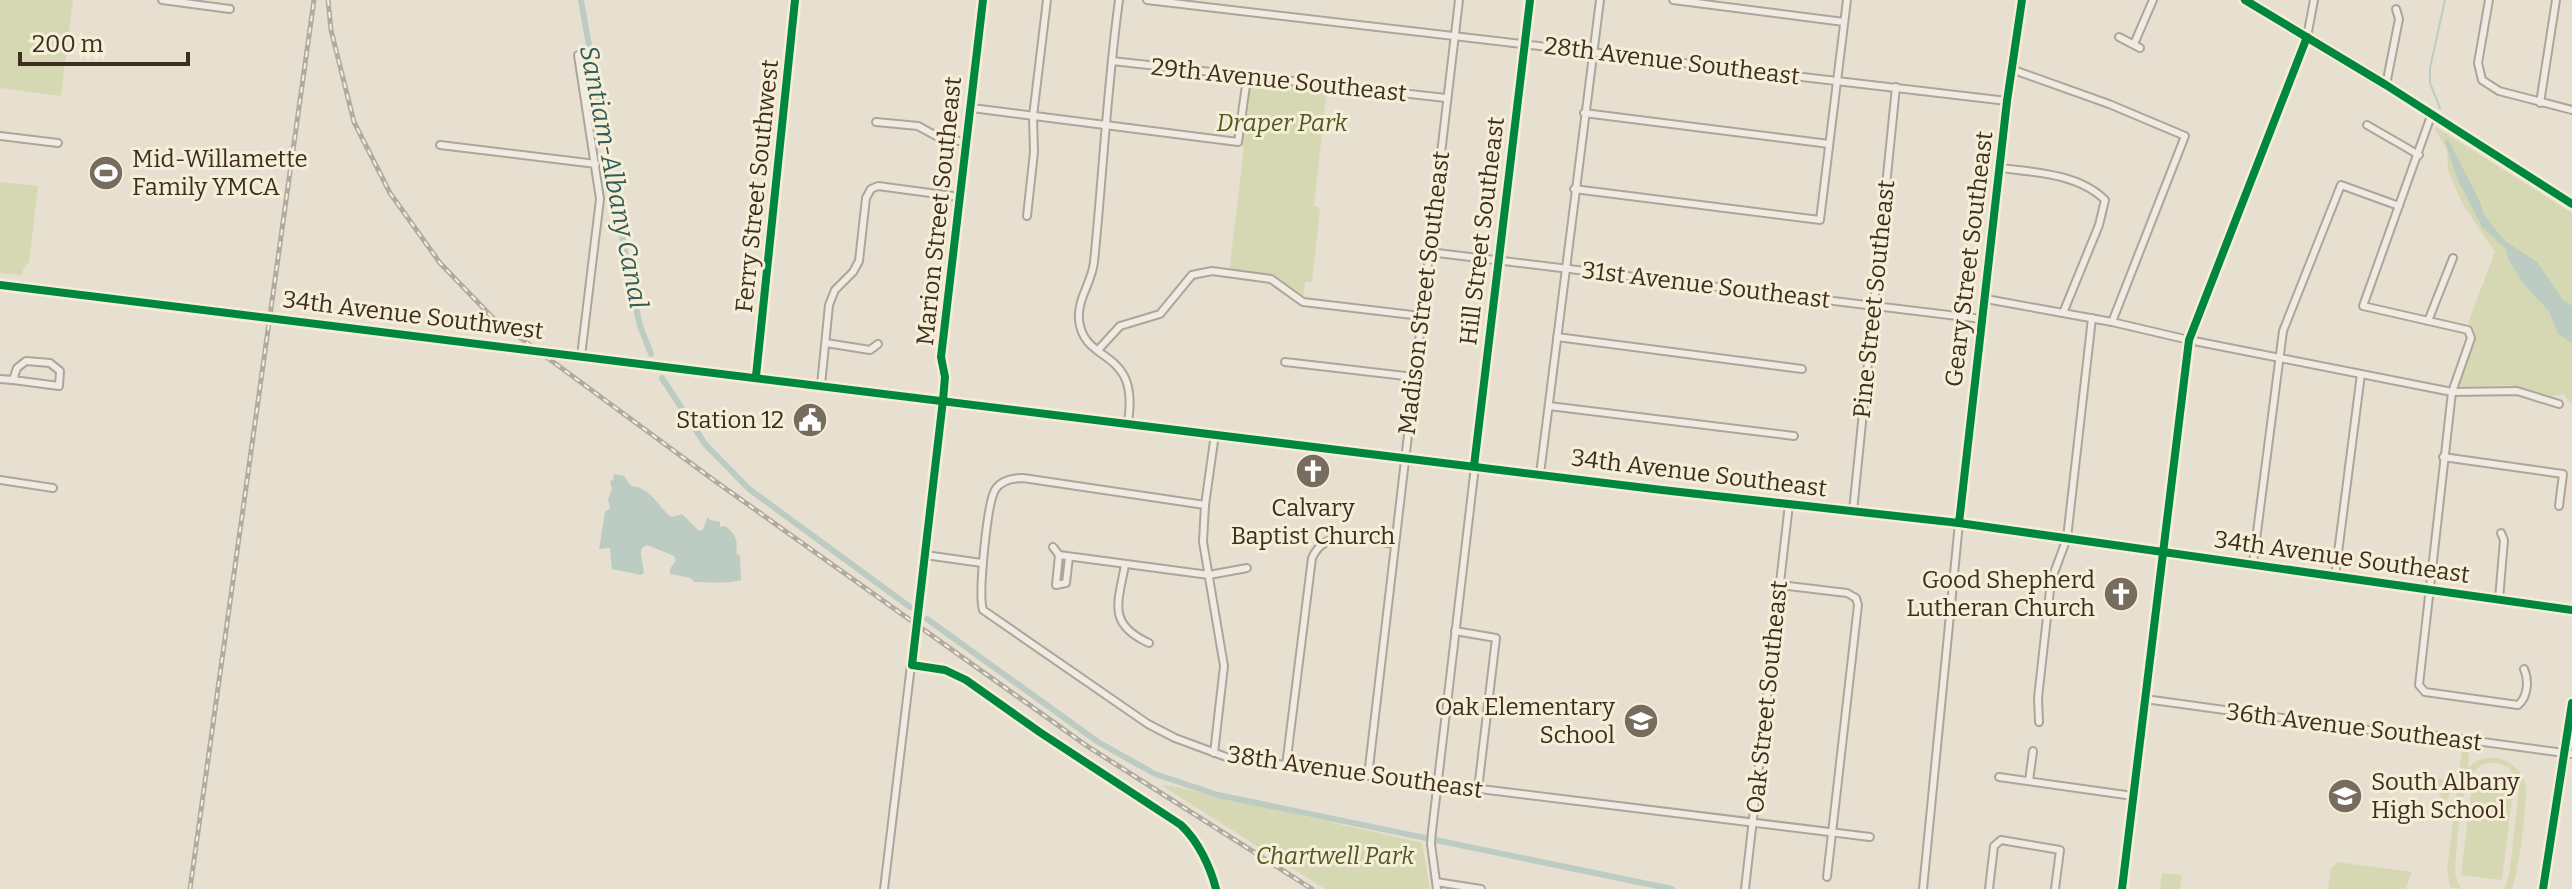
<svg xmlns="http://www.w3.org/2000/svg" width="2572" height="889" font-family="Bitter,serif">
<style>
.green{fill:#d6d7b3}
.water{fill:#bcccc2}
.lines{fill:none;stroke-linecap:round;stroke-linejoin:round}
.stream{stroke:#bcccc2;stroke-width:2}
.canal{stroke:#bcccc2;stroke-width:6}
.minor-casing{stroke:#ada599;stroke-width:10}
.major-casing{stroke:#928b80;stroke-width:12}
.minor{stroke:#efebe3;stroke-width:6}
.major{stroke:#e6e1d4;stroke-width:8}
.rail-casing{stroke:#afaaa2;stroke-width:5}
.rail{stroke:#f7eed8;stroke-width:2;stroke-dasharray:6;stroke-linecap:butt}
.cycleway-casing{stroke:#f7eed8;stroke-width:13}
.cycleway{stroke:#00873e;stroke-width:8}
.labels{text-anchor:middle;stroke-width:6;stroke-linejoin:round;paint-order:stroke}
.street-label{font-size:24px;fill:#3d2e20;stroke:#f7eed8}
.park-label{font-size:24px;font-style:italic;fill:#4d5a26;stroke:#f7eed8}
.poi-label{font-size:24px;fill:#3d2e20;stroke:#f7eed8;text-anchor:end}
.water-label{font-size:26px;font-style:italic;fill:#2f5d5a;stroke:#f7eed8}
</style>
<rect width="100%" height="100%" fill="#e7e0d1"/>
<g class="green">
<path d="M0,0H73L61,96L0,88Z"/>
<path d="M1247,78L1327,87L1314,206L1320,208L1312,282H1305L1303,302L1271,279L1229,273L1244,148L1238,142Z"/>
<path d="M2436,127L2572,213V405L2563,394L2548,397L2529,389L2508,385L2461,387L2458,383L2475,339V330L2468,323L2495,252L2462,203L2448,170L2447,150L2435,130Z"/>
<path d="M0,182L38,186L29,263L26,264L21,275L0,273Z"/>
<path d="M2462,750L2469,751L2468,767C2479,759 2490,755 2504,760C2514,764 2521,772 2525,782C2529,798 2518,873 2512,889H2504L2509,876L2519,789L2515,776L2509,768C2456,739 2459,839 2455,869L2456,878L2461,889L2450,887L2447,870Z"/>
<path d="M2437,779L2456,780L2447,800L2441,799Z"/>
<path d="M2472,784L2513,789L2502,880L2461,875Z"/>
<path d="M1161,785L1172,786L1422,843L1430,889H1325Z"/>
<path d="M2338,862L2412,872L2406,889H2328L2331,868Z"/>
<path d="M2162,873L2182,875L2180,889H2160Z"/>
</g>
<g class="water">
<path d="M2448,139L2481,204L2483,213L2504,240L2538,263L2563,300L2572,306V343L2558,334L2549,311L2525,286L2508,259L2506,249L2482,227L2457,178L2445,141Z"/>
<path d="M614,474L624,476L631,486C650,487 658,506 671,517L682,514L698,530L702,531L708,517L710,520L720,522V527L725,526C736,534 738,540 736,553L740,556L741,580C727,584 709,582 694,582L691,578L670,574V569L676,560L674,556L647,545L642,548L641,554L644,573L641,575L612,569L610,548L599,549L605,512L610,508L608,500L612,489L610,481L613,480Z"/>
</g>
<g class="lines">
<path class="stream" d="M2440,108L2430,83V68L2445,0"/>
<g class="canal">
<path d="M581,0L630,280L640,326L651,354"/>
<path d="M662,378L705,444L749,489L910,607"/>
<path d="M927,619L1098,742L1155,774L1218,795L1672,889"/>
</g>
<g class="minor-casing">
<g id="minor">
<path d="M162,0L230,9"/>
<path d="M1119,0C1107,87 1103,174 1094,262C1092,282 1077,299 1079,320C1084,366 1140,346 1128,422"/>
<path d="M1147,0L2007,101"/>
<path d="M1673,0L1844,22"/>
<path d="M2489,0L2478,63L2482,80L2499,91L2572,110"/>
<path d="M2119,37L2140,48"/>
<path d="M2134,44L2153,0"/>
<path d="M578,55L600,199L581,356"/>
<path d="M1112,61L1446,98"/>
<path d="M2011,69L2109,104L2185,136L2112,322"/>
<path d="M2386,85L2399,19L2396,9"/>
<path d="M2540,103L2556,0"/>
<path d="M972,108L1238,142L1247,78"/>
<path d="M1584,113L1829,144"/>
<path d="M2431,116L2363,306L2468,330L2471,338L2452,392L2419,685L2425,692L2518,705C2528,697 2529,680 2524,669"/>
<path d="M876,122L918,126L940,138L966,142"/>
<path d="M2367,125L2419,155"/>
<path d="M0,136L58,143"/>
<path d="M440,145L596,164"/>
<path d="M2000,168C2035,172 2079,174 2105,200L2099,225L2063,313"/>
<path d="M1574,189L1820,220L1847,0"/>
<path d="M1027,216L1034,152L1033,116L1047,0"/>
<path d="M1429,252L1982,319"/>
<path d="M1986,299L2112,322L2189,340L2452,392L2517,391L2559,404"/>
<path d="M2428,321L2453,258"/>
<path d="M1557,337L1802,369"/>
<path d="M826,343L870,350L878,344"/>
<path d="M1098,350L1120,326L1160,314L1192,275L1212,271L1271,279L1303,302L1421,316"/>
<path d="M26,361L50,363L60,371L59,386L13,380L17,368Z"/>
<path d="M1285,362L1414,377"/>
<path d="M756,376L795,0"/>
<path d="M0,379L13,380"/>
<path d="M821,385L829,305L835,290L853,272L859,261L866,198L871,189L878,186L960,197"/>
<path d="M1549,406L1794,436"/>
<path d="M2443,457L2563,474L2559,506"/>
<path d="M1540,474L1600,0"/>
<path d="M0,480L53,488"/>
<path d="M1205,505L1023,478C1013,478 1001,480 995,490C987,504 978,595 983,610L1148,724L1175,738L1229,758L1870,837"/>
<path d="M1853,511L1896,87"/>
<path d="M1053,547L1059,555L1056,585L1066,583L1069,557"/>
<path d="M925,555L982,563"/>
<path d="M1059,555L1209,575L1247,568"/>
<path d="M2253,563L2283,331L2341,185L2399,206"/>
<path d="M1125,565C1118,603 1107,624 1149,643"/>
<path d="M2335,576L2361,374"/>
<path d="M1780,585L1847,593L1856,598L1858,605L1827,877"/>
<path d="M2499,599L2504,540L2501,533"/>
<path d="M1455,631L1496,638L1478,789"/>
<path d="M912,665L945,670L966,680L1041,733L1181,825C1198,841 1210,866 1216,889"/>
<path d="M2145,699L2405,735L2424,734L2572,754"/>
<path d="M2039,722L2038,698L2051,581L2067,538L2092,318"/>
<path d="M1214,753L1224,666L1203,542L1205,505L1215,434"/>
<path d="M1286,766L1312,558C1327,525 1366,540 1394,544"/>
<path d="M1368,776L1459,0"/>
<path d="M1999,777L2133,796"/>
<path d="M2029,781L2033,751"/>
<path d="M1436,882L1481,889"/>
<path d="M884,889L943,400L945,377L941,357L983,0"/>
<path d="M1437,889L1431,844L1432,831L1530,0"/>
<path d="M1745,889L1789,504"/>
<path d="M1923,889L1959,523"/>
<path d="M1989,889L1994,846L2001,840L2060,850L2055,889"/>
<path d="M2122,889L2189,340L2307,37L2314,0"/>
</g>
</g>
<g class="major-casing">
<g id="major">
<path d="M2245,0L2386,85L2572,204"/>
<path d="M0,285L1662,490L1959,523L2572,610"/>
<path d="M1959,523L2007,101L2022,0"/>
<path d="M2543,889L2572,703"/>
</g>
</g>
<use href="#minor" class="minor"/>
<use href="#major" class="major"/>
<g class="rail-casing">
<g id="rail">
<path d="M328,0L331,30L354,122L390,193L440,263L492,317L715,481L1087,746L1312,889"/>
<path d="M190,889L314,0"/>
</g>
</g>
<use href="#rail" class="rail"/>
<g class="cycleway-casing">
<g id="cycleway">
<path d="M983,0L941,357L945,377L943,400L912,665L945,670L966,680L1041,733L1181,825C1198,841 1210,866 1216,889"/>
<path d="M2245,0L2386,85L2572,204"/>
<path d="M0,285L1662,490L1959,523L2572,610"/>
<path d="M756,376L795,0"/>
<path d="M1474,466L1530,0"/>
<path d="M1959,523L2007,101L2022,0"/>
<path d="M2122,889L2189,340L2307,37"/>
<path d="M2543,889L2572,703"/>
</g>
</g>
<use href="#cycleway" class="cycleway"/>
</g>
<defs>
<g id="stadium-disc" transform="scale(1.8)"><circle r="9.5" fill="#786c5e" stroke="#f7eed8"/><path d="M0-5a6.5 5 0 1 0 0 10a6.5 5 0 1 0 0-10ZM-3.5-1.8h7v3.6h-7Z" fill="#fff"/></g>
<g id="civic-disc" transform="scale(1.8)"><circle r="9.5" fill="#786c5e" stroke="#f7eed8"/><path d="M-.6-6.5H3V-4.5H.6V-3L4-1V1h2V6H-6V1h2V-1L-.6-3ZM-1.2 2.5V6h2.4V2.5Z" fill="#fff"/></g>
<g id="church-disc" transform="scale(1.8)"><circle r="9.5" fill="#786c5e" stroke="#f7eed8"/><path d="M-1.2-6h2.4v3.5h3.3v2.4h-3.3V6h-2.4V-.1h-3.3v-2.4h3.3Z" fill="#fff"/></g>
<g id="school-disc" transform="scale(1.8)"><circle r="9.5" fill="#786c5e" stroke="#f7eed8"/><path d="M0-5L7-2L0 1L-7-2ZM-4 1L0 2.5L4 1V4Q0 6-4 4Z" fill="#fff"/></g>
</defs>
<g fill-rule="evenodd">
<use href="#stadium-disc" x="106" y="173"/>
<use href="#civic-disc" x="810" y="420"/>
<use href="#church-disc" x="1313" y="471"/>
<use href="#church-disc" x="2121" y="594"/>
<use href="#school-disc" x="1641" y="721"/>
<use href="#school-disc" x="2345" y="796"/>
</g>
<g class="labels">
<g class="street-label">
<text transform="translate(1672 61) rotate(7)" y="8">28th Avenue Southeast</text>
<text transform="translate(1279 80) rotate(6)" y="8">29th Avenue Southeast</text>
<text transform="translate(757 186) rotate(-84)" y="8">Ferry Street Southwest</text>
<text transform="translate(939 211) rotate(-84)" y="8">Marion Street Southeast</text>
<text transform="translate(1482 231) rotate(-83)" y="8">Hill Street Southeast</text>
<text transform="translate(1969 259) rotate(-83)" y="8">Geary Street Southeast</text>
<text transform="translate(1706 285) rotate(7)" y="8">31st Avenue Southeast</text>
<text transform="translate(1424 293) rotate(-83)" y="8">Madison Street Southeast</text>
<text transform="translate(1874 299) rotate(-84)" y="8">Pine Street Southeast</text>
<text transform="translate(413 315) rotate(7)" y="8">34th Avenue Southwest</text>
<text transform="translate(1699 473) rotate(7)" y="8">34th Avenue Southeast</text>
<text transform="translate(2342 557) rotate(8)" y="8">34th Avenue Southeast</text>
<text transform="translate(1767 697) rotate(-84)" y="8">Oak Street Southeast</text>
<text transform="translate(2354 727) rotate(7)" y="8">36th Avenue Southeast</text>
<text transform="translate(1355 772) rotate(8)" y="8">38th Avenue Southeast</text>
</g>
<g class="park-label">
<text x="1282" y="131">Draper Park</text>
<text x="1335" y="864">Chartwell Park</text>
</g>
<g class="poi-label">
<text x="132" y="167" text-anchor="start">Mid-Willamette<tspan x="132" dy="28">Family YMCA</tspan></text>
<text x="784" y="428">Station 12</text>
<text x="1313" y="516" text-anchor="middle">Calvary<tspan x="1313" dy="28">Baptist Church</tspan></text>
<text x="2095" y="588">Good Shepherd<tspan x="2095" dy="28">Lutheran Church</tspan></text>
<text x="1615" y="715">Oak Elementary<tspan x="1615" dy="28">School</tspan></text>
<text x="2371" y="790" text-anchor="start">South Albany<tspan x="2371" dy="28">High School</tspan></text>
</g>
<g class="water-label">
<text transform="translate(614 177) rotate(79)" y="9">Santiam-Albany Canal</text>
</g>
</g>
<path d="M20 52v12h168v-12" fill="none" stroke="#3d2e20" stroke-width="4"/>
<text x="32" y="52" font-size="24" fill="#3d2e20" stroke="#f7eed8" stroke-width="6" paint-order="stroke">200 m</text>
</svg>
